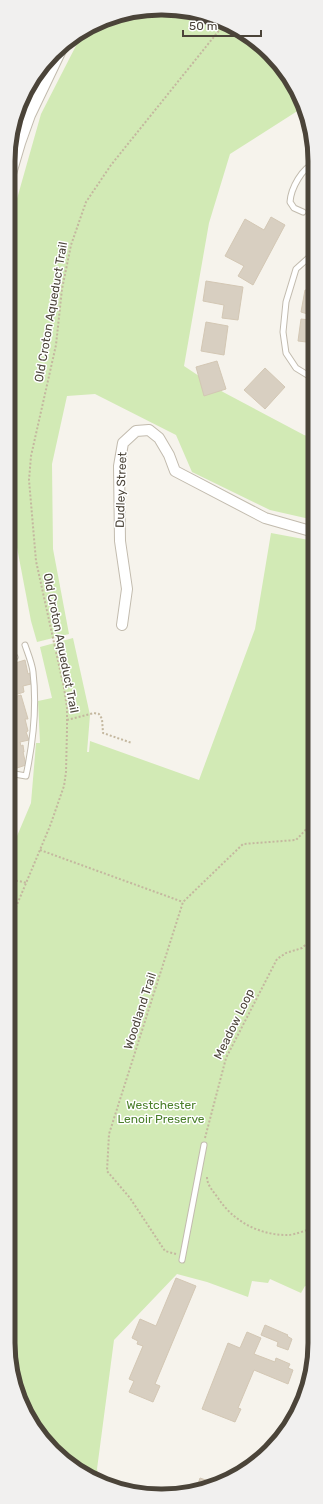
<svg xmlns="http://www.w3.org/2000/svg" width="323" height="1504" font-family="Rubik,sans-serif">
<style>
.green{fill:#d2eab5}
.building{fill:#d8cfc1;stroke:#d3c7b4}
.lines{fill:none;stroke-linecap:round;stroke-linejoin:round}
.service-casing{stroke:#c2bbae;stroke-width:7}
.minor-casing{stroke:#c2bbae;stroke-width:12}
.tertiary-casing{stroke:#c2bbae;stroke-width:14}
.path{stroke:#c4b79f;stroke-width:2;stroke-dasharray:2 2;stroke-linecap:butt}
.service{stroke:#fff;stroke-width:5}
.minor{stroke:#fff;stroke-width:10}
.tertiary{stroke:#fff;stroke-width:12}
.labels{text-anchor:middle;stroke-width:3;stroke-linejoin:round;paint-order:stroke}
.street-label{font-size:12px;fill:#4b4439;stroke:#fff}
.park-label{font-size:12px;fill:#4a7f2a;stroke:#fff}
.rim{fill:none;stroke:#4b4439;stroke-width:5}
</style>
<rect width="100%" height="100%" fill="#f6f3ec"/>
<g class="green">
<path d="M181,9L229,24L270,53L299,94L304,110H299L230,154L209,223L184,366L223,392L304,435L314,438V520L270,510L192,472L176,435L95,394L67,396L52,464L53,549L69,634L37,642L31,621L15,537L16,461L9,458V227L41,114L83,32L122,13Z"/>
<path d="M271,533L314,541V1289L305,1286L301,1293L270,1279L268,1283L252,1281L248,1297L207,1282L177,1274L114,1340L97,1469L100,1483L53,1451L20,1401L8,1342V1244L11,1239L8,1238L9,855L31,803L36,743H40L38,701L52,698L40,647L73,638L90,715L87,752H89L90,741L199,780L255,629Z"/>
</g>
<g class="building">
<path d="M312,203H315V214H314Z"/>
<path d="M271,217L285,225L253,285L238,276L244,266L225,256L245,219L264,230Z"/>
<path d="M311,261H315V284L308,282Z"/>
<path d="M206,281L243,287L238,320L222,318L224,305L203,301Z"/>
<path d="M311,289H315V343L298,341L301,319L310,320L311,315L301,312L305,290H311Z"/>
<path d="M206,322L228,326L224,355L201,351Z"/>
<path d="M217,361L226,389L204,396L196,367Z"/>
<path d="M265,368L285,387L265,409L244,390Z"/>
<path d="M25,660L28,674L30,673L31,679L30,680L31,684L23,686L24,692L15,695L14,691L9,693V665Z"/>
<path d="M12,694L13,697L21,695L28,719H25L28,731L26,732L29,740L20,742L21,746L23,745L24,752H23L26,765L14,769L12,764L9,765V748H10L9,741V695Z"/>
<path d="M176,1278L196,1286L155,1384L160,1386L153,1402L129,1392L134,1381L129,1379L143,1346L137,1344L138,1341L132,1338L140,1319L156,1326Z"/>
<path d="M265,1325L288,1335L287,1336L292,1339L288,1350L277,1346L278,1342L261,1335Z"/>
<path d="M247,1332L261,1338L254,1354L275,1362L276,1358L290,1364L288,1368L293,1370L288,1384L254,1370L238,1408L241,1409L235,1422L202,1409L228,1343L240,1348Z"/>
<path d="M200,1478L217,1484L211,1488L196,1490Z"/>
</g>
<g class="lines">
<g class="service-casing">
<g id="service">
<path d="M303,212L294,208L290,202C291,188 302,168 315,163"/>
<path d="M314,379L296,368L286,353L283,332L286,302L296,269L315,252"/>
<path d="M9,659L15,657"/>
<path d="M9,773L26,776C33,743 37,706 33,672C32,663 28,654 25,645"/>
<path d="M182,1260L204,1145"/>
</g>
</g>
<g class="minor-casing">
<path id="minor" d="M122,625L127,589L120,541L119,466L123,443L136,431L149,430L159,438L169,455L175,471L265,518L314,532"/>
</g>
<g class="tertiary-casing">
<path id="tertiary" d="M9,177L19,143L29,115L62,46"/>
</g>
<g class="path">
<path d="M67,720L94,713L99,714L102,719L103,733L132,743"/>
<path d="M9,737L13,736"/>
<path d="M40,850L183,902"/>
<path d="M8,880L19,881L27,883"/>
<path d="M8,926L50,826L64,786L66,772L67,729V708L64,688L36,561L29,480L31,456L56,345L62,289L71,245L86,202L111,165L225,23"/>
<path d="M205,1138L226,1058L277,959L286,953L302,948L314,937"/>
<path d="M207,1177C207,1185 213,1191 218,1198C233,1221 259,1235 287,1235C295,1235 306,1230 314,1228"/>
<path d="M176,1254L165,1251L130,1198L107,1171L109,1134L183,902L243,844L296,840L314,821"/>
</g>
<use href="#service" class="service"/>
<use href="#minor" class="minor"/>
<use href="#tertiary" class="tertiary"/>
</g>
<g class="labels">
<g class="street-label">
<text transform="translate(51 312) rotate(-80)" y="4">Old Croton Aqueduct Trail</text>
<text transform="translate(121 490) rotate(-88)" y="4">Dudley Street</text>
<text transform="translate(61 643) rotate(79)" y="4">Old Croton Aqueduct Trail</text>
<text transform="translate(140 1011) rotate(-72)" y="4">Woodland Trail</text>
<text transform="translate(234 1024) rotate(-64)" y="4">Meadow Loop</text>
</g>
<g class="park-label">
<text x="161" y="1109">Westchester<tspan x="161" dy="14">Lenoir Preserve</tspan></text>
</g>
</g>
<path d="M0 0H323V1504H0ZM161 15H162A146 146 0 0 1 308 161V1343A146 146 0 0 1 162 1489H161A146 146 0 0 1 15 1343V161A146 146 0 0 1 161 15Z" fill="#f1f0ef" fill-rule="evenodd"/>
<path class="rim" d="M161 15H162A146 146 0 0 1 308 161V1343A146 146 0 0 1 162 1489H161A146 146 0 0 1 15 1343V161A146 146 0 0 1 161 15Z"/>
<path d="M183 30v6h78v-6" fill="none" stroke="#4b4439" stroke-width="2"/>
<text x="189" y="30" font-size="12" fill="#4b4439" stroke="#ffffff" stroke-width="3" paint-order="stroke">50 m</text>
</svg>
